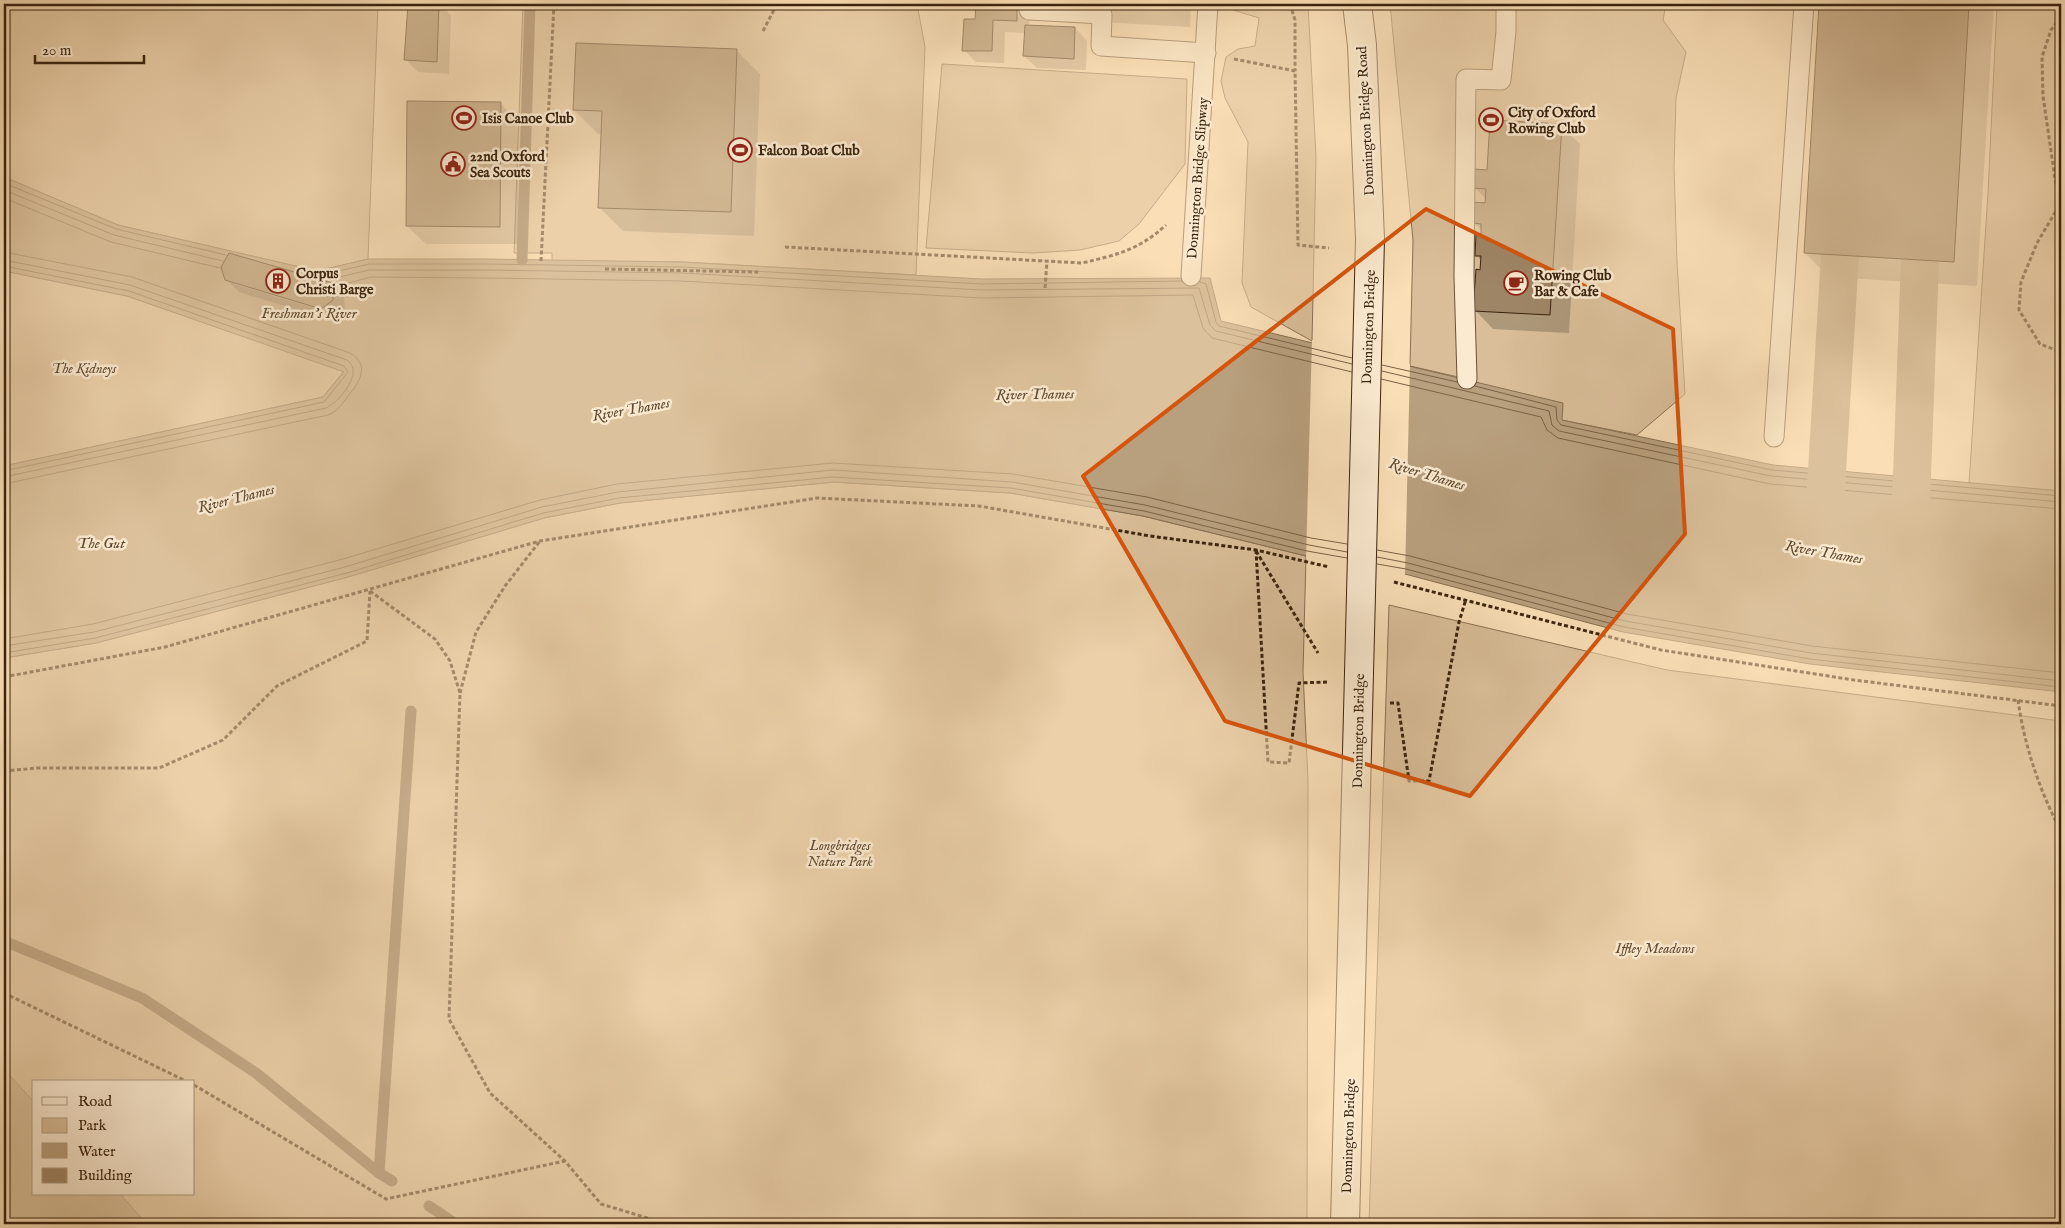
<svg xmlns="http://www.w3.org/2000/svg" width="2065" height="1228" font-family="'IM FELL English',serif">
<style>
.green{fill:#d9be99;stroke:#8a7154;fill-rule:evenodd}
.water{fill:#b89f7d;stroke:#866e51}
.pier{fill:#f9deb6}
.shadow{fill:#0003;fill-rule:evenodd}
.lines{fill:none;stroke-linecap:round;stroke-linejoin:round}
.shore{stroke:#7a6246;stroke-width:1}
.stream{stroke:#866e51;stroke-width:11}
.canal{stroke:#b89f7d;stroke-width:38}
.building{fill:#9e8565;stroke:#3b240e}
.service-casing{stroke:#6a5238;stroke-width:21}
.secondary-casing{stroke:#3b240e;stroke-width:30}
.path{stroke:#3b240e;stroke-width:3;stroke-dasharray:4 2.5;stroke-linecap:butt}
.service{stroke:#fbead0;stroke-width:19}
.secondary{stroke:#fbead0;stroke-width:28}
.secondary-bridge-casing{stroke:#3b240e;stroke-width:30;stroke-linecap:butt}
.secondary-bridge{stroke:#fbead0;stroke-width:28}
.marked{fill:none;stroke:#d7540c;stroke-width:4;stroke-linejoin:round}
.labels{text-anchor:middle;stroke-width:5;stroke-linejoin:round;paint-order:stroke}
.poi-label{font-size:14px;font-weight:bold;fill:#3b240e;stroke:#fbead0;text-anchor:start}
.street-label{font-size:14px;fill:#3b240e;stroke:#fbead0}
.park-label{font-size:14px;font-style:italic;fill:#624a31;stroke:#fbead0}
.water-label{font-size:15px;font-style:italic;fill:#60492f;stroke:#fbead0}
</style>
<rect width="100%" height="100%" fill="#f9deb6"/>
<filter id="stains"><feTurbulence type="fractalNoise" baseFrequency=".004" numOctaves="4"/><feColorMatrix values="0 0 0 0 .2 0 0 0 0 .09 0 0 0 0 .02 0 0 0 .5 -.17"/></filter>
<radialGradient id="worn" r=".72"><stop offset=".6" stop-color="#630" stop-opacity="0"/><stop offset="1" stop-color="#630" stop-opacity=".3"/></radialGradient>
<g class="green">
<path d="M4,4H378L368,259L317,271L118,225L4,177Z"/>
<path d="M523,4H917L925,47L916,275L682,262L552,261V253H514Z"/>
<path d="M1229,4H1308L1316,157L1312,341L1251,307L1242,283L1248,142L1225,98L1221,81L1226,57L1238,49L1255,46L1259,18L1233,10Z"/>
<path d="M1390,4H1666L1663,20L1686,52L1676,98L1674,167L1677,262L1685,394L1637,435L1561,420L1467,379L1410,366L1413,240Z"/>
<path d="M1997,4H2061V491L1969,484L1988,193Z"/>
<path d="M942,64L1187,79L1185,164L1139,224L1119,241L1080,250L1033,253L926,248Z"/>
<path d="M4,271L127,296L344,371L323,397L4,466Z"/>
<path d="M834,482L1010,493L1143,516L1306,556L1303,672L1308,780L1307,1224H4V658L96,643L348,577L544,518L620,503ZM34,1082H194V1194H34Z"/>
<path d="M1389,605L1667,670L2061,721V1224H1369Z"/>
</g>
<g class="water">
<path d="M4,177L118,225L317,271L368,259H486L682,262L982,279L1210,278L1221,321L1563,403L1562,420L1773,465L2061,491V692L1810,664L1623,632L1405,574L1306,556L1143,516L1010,493L834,482L620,503L544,518L348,577L96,643L4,658V466L323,397L344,372L127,296L4,271Z"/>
<path d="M4,1069L34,1102V1194H120L147,1224H6L4,1222Z"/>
</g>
<path class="pier" d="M1312,340L1410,364L1405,576L1306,559Z"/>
<g class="shadow">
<path d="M409,4H440L451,15L449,74L418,72L406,60Z"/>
<path d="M977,4H1030L1029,26L1075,28L1087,41L1086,70L1037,68L1024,56L1026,33L1005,32L1004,63L976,62L964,50L976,21Z"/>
<path d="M1080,4H1191L1190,27L1098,22Z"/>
<path d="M1820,4H1994L1977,286L1829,277L1805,253Z"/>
<path d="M736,50L760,74L754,236L623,231L599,207L602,134H598L574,110Z"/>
<path d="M500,103L518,122V244H426L407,226Z"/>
<path d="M1561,126L1580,144L1569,333L1493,329L1475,310L1482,261L1476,255L1483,231L1474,223L1487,200L1474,187L1488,171Z"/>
<path d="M226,279L331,284L344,297L345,312L334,321L239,292ZM234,281L327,309V312L234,284Z"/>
</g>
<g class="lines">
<g class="shore">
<path d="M4,183L116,229L226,255"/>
<path d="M4,190L114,235L223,261"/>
<path d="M4,198L111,242L220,268"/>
<path d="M4,252L132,277L350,353C371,365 359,383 348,396C342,404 337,412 328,415L4,484"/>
<path d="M4,260L130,285L347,360C365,372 339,402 326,408L4,477"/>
<path d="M4,266L129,291L344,366L348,372L324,402L4,471"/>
<path d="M305,274L318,276L369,264H486L682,267L982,284L1182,281"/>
<path d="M327,280L369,270H485L682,273L982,290L1199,288L1210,325L1216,331L1352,364"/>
<path d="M1200,282L1206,284L1216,322L1219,326L1352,358"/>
<path d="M333,287L371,277L485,278L681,281L982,298L1193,295L1203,328L1212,338L1352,372"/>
<path d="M1382,365L1457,382"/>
<path d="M1382,371L1549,411L1552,425L1559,431L1771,476L2061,502"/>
<path d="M1381,379L1541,417L1547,430L1558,438L1770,484L2061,509"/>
<path d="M1475,386L1556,407L1557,420L1561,425L1772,470L2061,496"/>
<path d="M1377,550L1410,556L1627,614L1812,646L2061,673"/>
<path d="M1377,557L1408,563L1625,621L1811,653L2061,681"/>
<path d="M1377,564L1406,569L1624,627L1810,659L2061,687"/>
<path d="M4,639L93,624L343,559L540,500L617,484L833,463L1013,474L1147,497L1311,538L1347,544"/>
<path d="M4,646L94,632L345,567L542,507L618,492L833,470L1012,482L1145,505L1309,545L1347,552"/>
<path d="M4,653L95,638L347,573L543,513L619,498L833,477L1011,488L1144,511L1307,551L1347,558"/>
</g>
<g class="stream">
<path d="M522,260L530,4"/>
<path d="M4,941L142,998L256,1073L379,1173"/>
<path d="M392,1181L379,1173L411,711"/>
<path d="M429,1206L456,1224"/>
</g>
<g class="canal">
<path d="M1824,521L1840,255"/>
<path d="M1910,530L1920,260"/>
</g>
</g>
<g class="building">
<path d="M408,4H439L437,62L404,60Z"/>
<path d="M976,4H1017V21L993,20L992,51H962L964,19H975Z"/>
<path d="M1079,4H1172V9Z"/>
<path d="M1819,4H1969L1954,262L1804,253Z"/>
<path d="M1025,25L1075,27L1074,59L1023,56Z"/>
<path d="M576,43L737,49L731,212L598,208L602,111L573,110Z"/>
<path d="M407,101L501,102L500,227L406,226Z"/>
<path d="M1490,120L1562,124L1550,315L1473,311L1476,269L1480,270L1481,256H1475L1476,234H1481V224L1473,223L1474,202L1485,203L1486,189L1473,188L1474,169L1487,170Z"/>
<path d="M229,253L332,283L333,300L321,309L225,280L221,267Z"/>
</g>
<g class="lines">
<g class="service-casing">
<g id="service">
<path d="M1029,10L1102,14L1101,46L1206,53"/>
<path d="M1191,276L1208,4"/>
<path d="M1467,379L1464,276L1466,79L1501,80L1506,31V4"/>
<path d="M1774,437L1804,4"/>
</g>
</g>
<g class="secondary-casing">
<g id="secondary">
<path d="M1357,4L1362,45L1370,239"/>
<path d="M1345,1224L1359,673"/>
</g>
</g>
<g class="path">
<path d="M1290,4L1295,20V71"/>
<path d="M2061,17L2051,30L2042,57L2043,96L2059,206L2037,243L2021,282L2019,310L2040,344L2061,352"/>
<path d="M763,31L777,4"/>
<path d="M1234,59L1295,71L1298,245L1329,248"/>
<path d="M785,247L1082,263C1116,255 1139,250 1166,225"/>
<path d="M541,261L554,4"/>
<path d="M605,269L758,272"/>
<path d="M1045,288L1047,261"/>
<path d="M1256,550L1268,762L1289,763L1299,683L1327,682"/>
<path d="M1256,551L1318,653"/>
<path d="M1394,582L1661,650L1854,680L2061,706"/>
<path d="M370,591L435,639L450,661L460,693L449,1019L490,1093L565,1161L601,1204L667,1224"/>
<path d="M4,677L165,647L540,541L817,498L979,506L1150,536L1256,550L1329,567"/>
<path d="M460,693L476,632L505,586L540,541"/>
<path d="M2018,700C2024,745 2040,792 2061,831"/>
<path d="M1390,703H1398L1409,781H1429L1459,622L1466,599"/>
<path d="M4,771L37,768H159L223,740L277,686L367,641L370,591"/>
<path d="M4,993L188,1082"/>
<path d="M194,1085L386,1199L565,1161"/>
</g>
<use href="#service" class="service"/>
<use href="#secondary" class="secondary"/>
<g class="secondary-bridge-casing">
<path id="secondary-bridge" d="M1359,673L1370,239"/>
</g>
<use href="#secondary-bridge" class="secondary-bridge"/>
</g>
<path d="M0 0H2065V1228H0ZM1426,209L1673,329L1685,534L1470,796L1225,721L1083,476Z" fill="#f9deb6" fill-opacity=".55" fill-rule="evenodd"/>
<path class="marked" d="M1426,209L1673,329L1685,534L1470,796L1225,721L1083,476Z"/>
<defs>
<g id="stadium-ring" transform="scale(1.25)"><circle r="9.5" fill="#fbead0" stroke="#8f2418" stroke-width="1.5"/><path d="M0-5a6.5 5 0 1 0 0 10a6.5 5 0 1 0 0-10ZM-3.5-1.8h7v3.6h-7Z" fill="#8f2418"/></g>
<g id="civic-ring" transform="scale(1.25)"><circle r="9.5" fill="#fbead0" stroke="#8f2418" stroke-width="1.5"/><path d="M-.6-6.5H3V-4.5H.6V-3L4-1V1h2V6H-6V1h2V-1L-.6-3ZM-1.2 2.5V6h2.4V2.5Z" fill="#8f2418"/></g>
<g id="building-ring" transform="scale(1.25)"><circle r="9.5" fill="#fbead0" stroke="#8f2418" stroke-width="1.5"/><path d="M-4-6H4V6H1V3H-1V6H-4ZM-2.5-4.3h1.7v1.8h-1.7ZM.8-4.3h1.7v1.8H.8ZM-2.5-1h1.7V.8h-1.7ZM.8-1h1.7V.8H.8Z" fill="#8f2418"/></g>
<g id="cafe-ring" transform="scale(1.25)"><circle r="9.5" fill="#fbead0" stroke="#8f2418" stroke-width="1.5"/><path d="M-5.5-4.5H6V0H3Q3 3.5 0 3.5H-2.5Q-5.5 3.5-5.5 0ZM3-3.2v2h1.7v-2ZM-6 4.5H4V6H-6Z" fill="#8f2418"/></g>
</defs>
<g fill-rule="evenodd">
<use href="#stadium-ring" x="464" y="118"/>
<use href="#stadium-ring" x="1491" y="120"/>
<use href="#stadium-ring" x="740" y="150"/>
<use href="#civic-ring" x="453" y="164"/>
<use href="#building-ring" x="278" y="281"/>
<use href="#cafe-ring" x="1516" y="283"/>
</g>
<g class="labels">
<g class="poi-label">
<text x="1508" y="117">City of Oxford<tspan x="1508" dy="16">Rowing Club</tspan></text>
<text x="482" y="123">Isis Canoe Club</text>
<text x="758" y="155">Falcon Boat Club</text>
<text x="470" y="161">22nd Oxford<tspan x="470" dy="16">Sea Scouts</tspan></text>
<text x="296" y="278">Corpus<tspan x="296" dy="16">Christi Barge</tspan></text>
<text x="1534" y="280">Rowing Club<tspan x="1534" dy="16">Bar &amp; Cafe</tspan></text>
</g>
<g class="street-label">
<text transform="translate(1365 121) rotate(-93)" y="5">Donnington Bridge Road</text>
<text transform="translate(1197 178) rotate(-86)" y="5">Donnington Bridge Slipway</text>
<text transform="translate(1368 327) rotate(-88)" y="5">Donnington Bridge</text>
<text transform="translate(1358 731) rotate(-89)" y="5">Donnington Bridge</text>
<text transform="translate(1348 1136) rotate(-88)" y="5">Donnington Bridge</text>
</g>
<g class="park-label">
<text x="84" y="373">The Kidneys</text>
<text x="840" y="850">Longbridges<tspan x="840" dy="16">Nature Park</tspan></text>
<text x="1655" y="953">Iffley Meadows</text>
</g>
<g class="water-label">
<text x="309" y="318">Freshman's River</text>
<text transform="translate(1035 394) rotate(-1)" y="5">River Thames</text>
<text transform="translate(631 409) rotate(-10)" y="5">River Thames</text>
<text transform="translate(1427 474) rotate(17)" y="5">River Thames</text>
<text transform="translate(236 498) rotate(-14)" y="5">River Thames</text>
<text x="101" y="548">The Gut</text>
<text transform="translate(1824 552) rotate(10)" y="5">River Thames</text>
</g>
</g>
<rect width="2065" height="1228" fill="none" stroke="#f9deb6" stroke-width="20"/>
<rect x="5" y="5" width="2055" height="1218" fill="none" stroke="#3b240e" stroke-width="2.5"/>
<rect x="10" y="10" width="2045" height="1208" fill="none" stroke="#3b240e"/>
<rect x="32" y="1080" width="162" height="115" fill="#fbead0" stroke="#ae9b82"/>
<rect x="42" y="1097" width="25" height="8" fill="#fbead0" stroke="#ae9b82"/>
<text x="78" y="1106" font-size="15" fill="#3b240e">Road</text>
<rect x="42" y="1118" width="25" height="15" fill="#d9be99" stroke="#ae9b82"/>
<text x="78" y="1130" font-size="15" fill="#3b240e">Park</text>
<rect x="42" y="1143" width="25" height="15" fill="#b89f7d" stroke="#ae9b82"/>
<text x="78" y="1156" font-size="15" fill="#3b240e">Water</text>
<rect x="42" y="1168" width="25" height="15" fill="#9e8565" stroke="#ae9b82"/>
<text x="78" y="1180" font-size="15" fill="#3b240e">Building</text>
<path d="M35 55v8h109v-8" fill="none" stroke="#3b240e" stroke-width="2.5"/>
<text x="42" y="55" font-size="15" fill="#3b240e" stroke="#fbead0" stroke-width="4" paint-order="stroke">20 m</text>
<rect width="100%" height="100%" filter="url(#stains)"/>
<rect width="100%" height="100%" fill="url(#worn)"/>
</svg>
